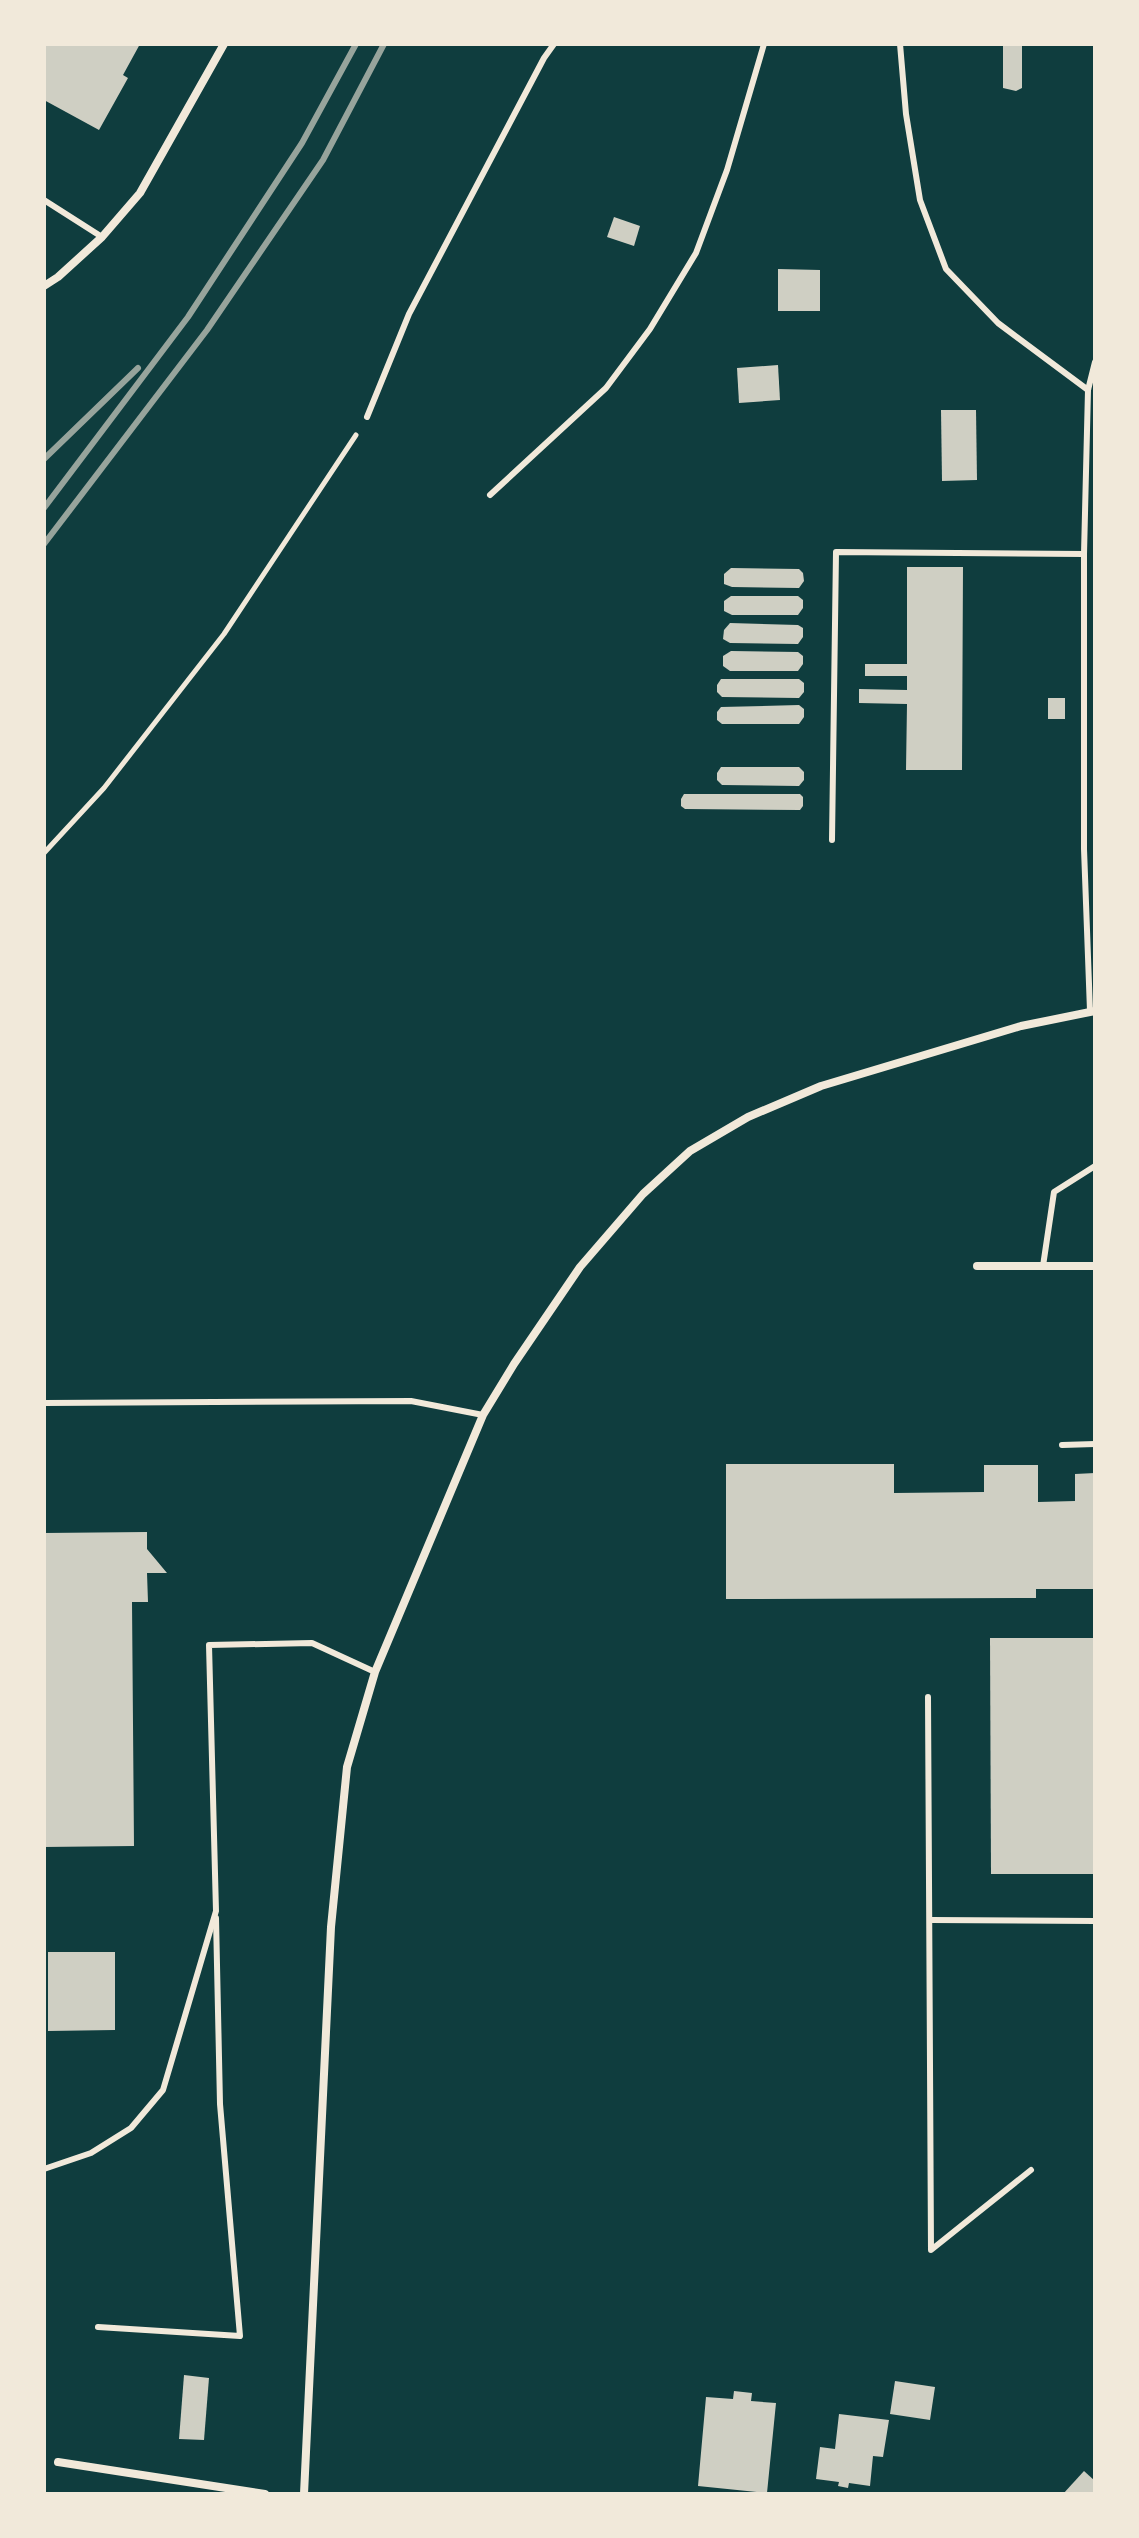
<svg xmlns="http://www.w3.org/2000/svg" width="1139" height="2538" font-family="Figtree,sans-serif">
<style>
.building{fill:#cfcfc3}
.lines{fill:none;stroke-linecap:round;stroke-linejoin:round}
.path{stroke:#f1e9da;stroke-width:5}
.service{stroke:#f1e9da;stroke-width:6}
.minor{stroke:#f1e9da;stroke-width:8}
.rail{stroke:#97a49c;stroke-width:6}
</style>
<rect width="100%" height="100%" fill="#0f3d3e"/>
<g class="building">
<path d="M44,44H140L123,75L128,78L99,130L44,100Z"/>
<path d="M1003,44H1022V88L1016,91L1003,88Z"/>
<path d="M614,217L640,226L634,246L607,237Z"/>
<path d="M778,269L820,270V311H778Z"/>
<path d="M778,365L780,400L739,403L737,368Z"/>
<path d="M941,410H976L977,480L942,481Z"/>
<path d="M907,567H963L962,770H906L907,704L859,703V689L907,690V676H865V664H907Z"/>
<path d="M731,568L799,569L803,573L804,581L799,588L732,587L724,584V574Z"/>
<path d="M731,596H798L803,600V608L798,615H732L724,611V601Z"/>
<path d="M730,623L798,625L803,628V637L798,644L730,643L723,639L724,630Z"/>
<path d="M731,651L798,652L803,656V664L798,671H730L723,666V656Z"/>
<path d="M721,679H799L804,683V692L799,698L722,697L717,692V685Z"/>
<rect x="1048" y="698" width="17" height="21"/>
<path d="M799,705L804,709V717L799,724H722L717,720V712L721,707Z"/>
<path d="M721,767H799L804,772V780L799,786L722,785L717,780V773Z"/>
<path d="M684,794H800L803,797V806L800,810L685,809L681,806V799Z"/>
<path d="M726,1464H894V1493L984,1492V1465H1038V1502L1075,1501V1474L1095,1473V1589H1036V1598L726,1599Z"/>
<path d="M147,1532V1549L167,1573H147L148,1602H132L134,1846L44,1847V1533Z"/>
<path d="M990,1638H1095V1874H991Z"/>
<path d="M48,1952H115V2030L48,2031Z"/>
<path d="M184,2375L209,2378L204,2440L179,2439Z"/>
<path d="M895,2381L935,2387L930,2420L890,2414Z"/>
<path d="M734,2391L752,2393L751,2401L776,2403L767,2493L698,2486L706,2397L733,2399Z"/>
<path d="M839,2414L889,2420L883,2457L873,2456L870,2486L849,2483L848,2488L838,2486L839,2482L816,2479L820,2447L835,2449Z"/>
<path d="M1084,2471L1095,2481V2494H1063Z"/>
</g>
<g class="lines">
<path class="path" d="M44,853L104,788L224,634L356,435"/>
<g class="service">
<path d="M900,44L906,114L920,200L946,269L998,323L1088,390"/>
<path d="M44,200L102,237"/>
<path d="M367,417L409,314L544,58L554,44"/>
<path d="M490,495L606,388L650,329L696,253L727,170L764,44"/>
<path d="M832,840L836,552L1084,554"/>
<path d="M1090,1011L1084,849V554L1088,390L1095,362"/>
<path d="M1043,1266L1054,1192L1095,1166"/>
<path d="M44,1403L411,1401L483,1415"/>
<path d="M1062,1445L1095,1444"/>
<path d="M928,1697L931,2250L1031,2170"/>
<path d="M931,1920L1095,1921"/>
<path d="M44,2169L91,2153L131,2128L163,2090L216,1911L209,1645L312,1643L375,1672"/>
<path d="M98,2327L240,2336L220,2104L216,1918"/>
</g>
<g class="minor">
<path d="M44,286L58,277L102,237L140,193L224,44"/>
<path d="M977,1266H1095"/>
<path d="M58,2462L265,2494"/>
<path d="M304,2494L331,1927L347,1767L375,1672L483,1415L514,1364L580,1267L643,1194L690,1151L748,1117L821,1086L1021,1026L1095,1011"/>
</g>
<g class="rail">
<path d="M44,459L138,368"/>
<path d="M44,508L188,317L302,143L356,44"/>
<path d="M44,544L207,330L323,160L384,44"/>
</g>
</g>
<rect width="1139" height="2538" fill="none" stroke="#f1e9da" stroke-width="92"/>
</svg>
